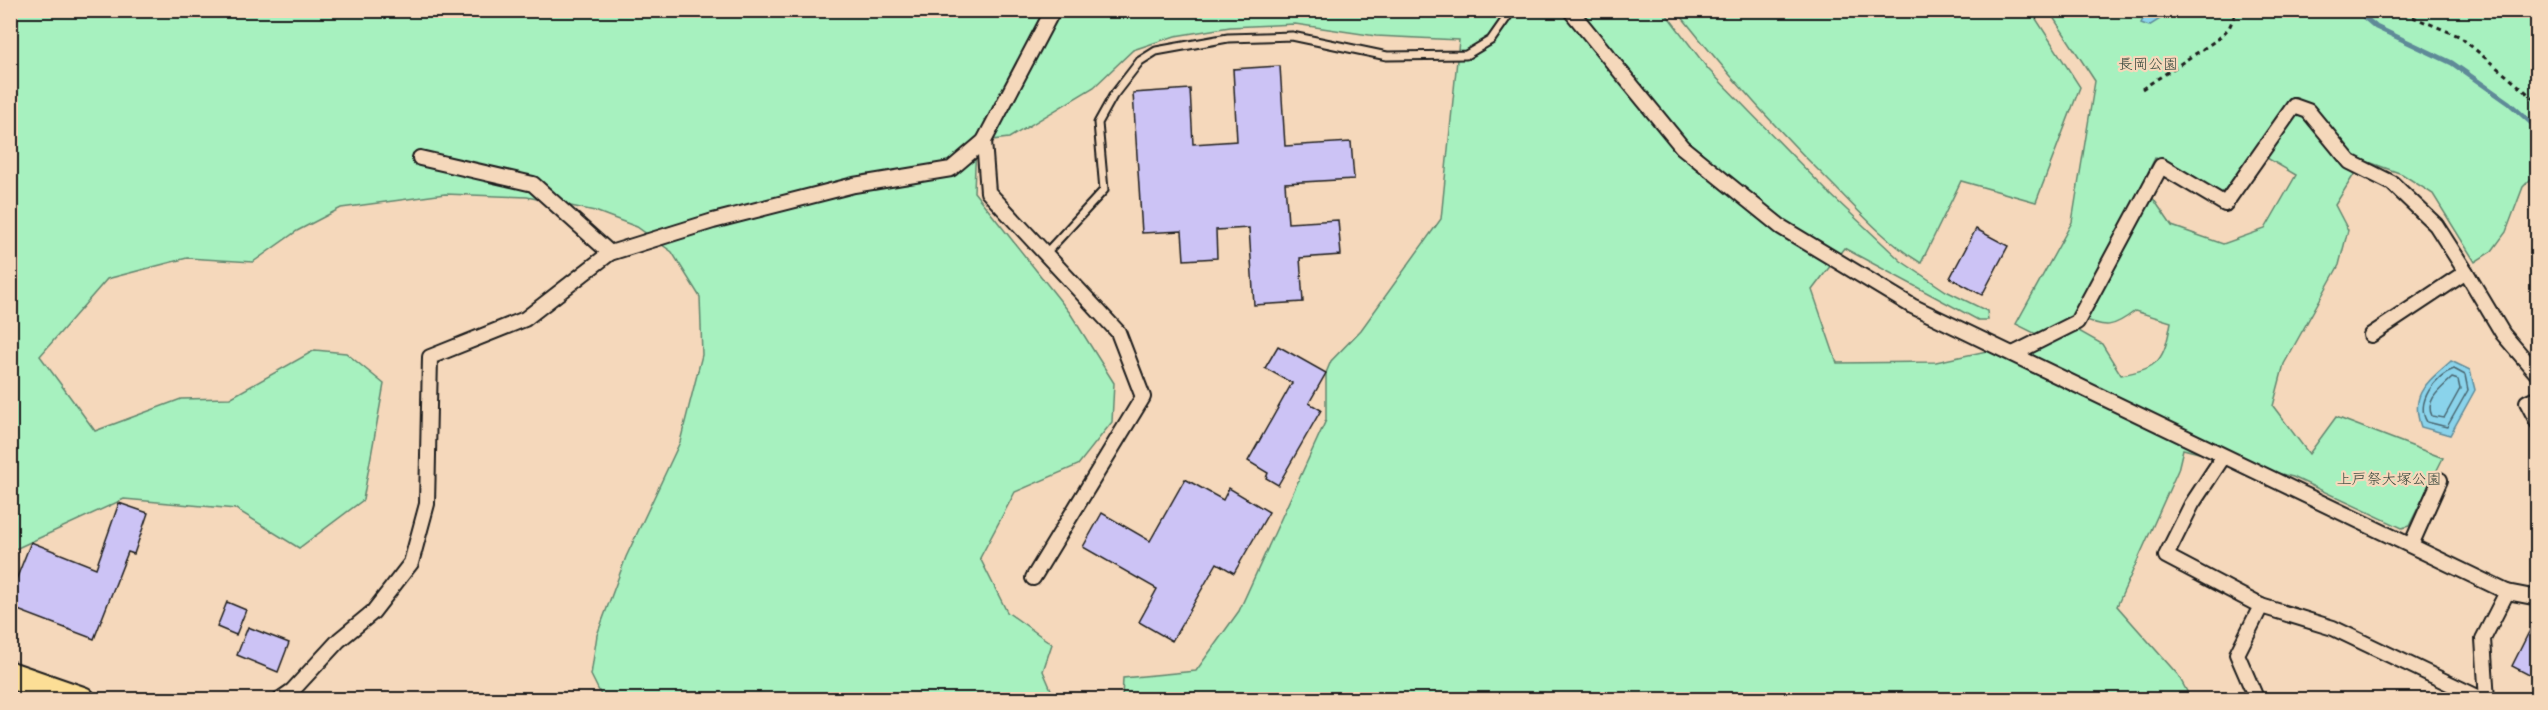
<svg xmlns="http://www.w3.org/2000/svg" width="2548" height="710" font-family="'Shantell Sans','Klee One',sans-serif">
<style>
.green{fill:#a7f1bf;stroke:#62866e;stroke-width:1.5}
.water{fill:#8ad3eb;stroke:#5e8a98;stroke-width:1.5}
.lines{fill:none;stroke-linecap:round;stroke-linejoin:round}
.shore{stroke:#48656f;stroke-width:1.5}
.stream{stroke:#5e8a98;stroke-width:5}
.building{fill:#ccc3f5;stroke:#1c1c1c;stroke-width:1.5}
.lane-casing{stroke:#1c1c1c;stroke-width:11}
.street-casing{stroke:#1c1c1c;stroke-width:18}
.highway-casing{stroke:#1c1c1c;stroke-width:30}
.path{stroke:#1c1c1c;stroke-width:3;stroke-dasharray:4.5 4.5;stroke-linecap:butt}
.lane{stroke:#f5d8bb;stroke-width:7}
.street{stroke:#f5d8bb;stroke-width:14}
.highway{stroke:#fcde96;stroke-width:26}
.labels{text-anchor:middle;stroke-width:4.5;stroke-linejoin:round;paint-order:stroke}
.park-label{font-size:15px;fill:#38473d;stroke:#f5d8bb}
</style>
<rect width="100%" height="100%" fill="#f5d8bb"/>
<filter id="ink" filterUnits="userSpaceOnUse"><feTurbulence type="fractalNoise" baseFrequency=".0167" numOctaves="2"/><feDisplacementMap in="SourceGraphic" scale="12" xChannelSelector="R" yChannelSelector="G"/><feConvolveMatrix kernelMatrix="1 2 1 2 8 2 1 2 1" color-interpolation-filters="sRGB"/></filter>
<g filter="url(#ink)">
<g class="green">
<path d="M10,11H1664L1708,69L1829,193L1901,261L1946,291L1987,311L1988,320H1978L1844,248L1812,290L1837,363L1936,362L2079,331L2102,344L2121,375C2160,368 2164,360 2171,322L2135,311C2113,328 2106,329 2080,317L2148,191L2172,226L2223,244L2265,229L2296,175L2255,151L2222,193L2155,158L2079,314L2038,335L2016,324L2072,222L2095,81L2049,11H2537V173L2523,187L2506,232L2492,251L2475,262L2433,194L2402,174L2363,160L2335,205L2348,230L2339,265L2284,364L2273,406L2309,454L2336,417L2443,458L2409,526L2402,528L2293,477L2183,449L2178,470L2117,606L2178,675L2191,699H1122L1123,678L1196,671L1239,611L1326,420V373L1331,361L1361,330L1441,219L1459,40L1376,36L1295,24L1230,27L1175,36L1133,50L1094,87L1009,138L976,142L974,192L1070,313L1114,383L1112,422L1078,465L1015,492L980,558L1007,612L1052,644L1043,671L1055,699H603L591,675L597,635L626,557L680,442L702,355L700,297L672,252L637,227L595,211L527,197L445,194L341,208L297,231L253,262L187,258L107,279L40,356L95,431L181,399L230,398L315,350L346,353L384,384L363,500L299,548L236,509L124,499L11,551Z"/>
<path d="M1677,11H2031L2080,87L2036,202L1961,181L1921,263C1888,243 1863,216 1836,188C1779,132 1726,73 1677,11Z"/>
</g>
<g class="water">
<path d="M2147,11V10L2173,11L2149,26L2141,23Z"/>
<path d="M2451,361L2470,370L2475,390L2450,435L2421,427C2409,393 2428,382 2451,361Z"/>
</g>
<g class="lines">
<g class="shore">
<path d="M2454,369L2465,375L2468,390L2447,427L2427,422C2415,403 2435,375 2454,369Z"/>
<path d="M2452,378L2458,380L2460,389L2444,418L2432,416C2424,400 2442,388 2452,378Z"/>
</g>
<path class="stream" d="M2356,10L2376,27L2452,63L2509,103L2538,129"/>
</g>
<g class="building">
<path d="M1280,66L1285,146L1351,142L1354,179L1285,183L1288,223L1338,220L1341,255L1300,258L1303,302L1254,305L1249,228L1216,230L1217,258L1184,260L1182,231L1142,233L1133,93L1190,89L1193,144L1237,141L1233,69Z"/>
<path d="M1976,229L2008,246L1982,295L1950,278Z"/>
<path d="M1278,346L1326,373L1309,403L1321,410L1278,485L1266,478L1268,473L1248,461L1292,383L1265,368Z"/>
<path d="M1185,479L1223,500L1229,488L1269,512L1234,573L1217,563L1172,641L1139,622L1157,589L1083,547L1102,513L1150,541Z"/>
<path d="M119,503L148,513L134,554L128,552L94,639L10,607V595L31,542L96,568Z"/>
<path d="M227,602L246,610L236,635L217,627Z"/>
<path d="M2538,614V667L2533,677L2512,666Z"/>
<path d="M248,627L289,643L278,672L237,655Z"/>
</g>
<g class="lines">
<g class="lane-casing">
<path id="lane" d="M1045,254L1104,190L1098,123L1113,96L1140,61L1156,51L1228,38L1292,36L1387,56L1466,55L1491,40L1512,10"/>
</g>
<g class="street-casing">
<g id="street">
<path d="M1570,10L1682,147L1781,227L1912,306L2507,592L2538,598"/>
<path d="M984,141L988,192L1118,332L1143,397L1033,578"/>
<path d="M420,158L533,184L610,253"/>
<path d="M2466,272L2503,334L2538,375"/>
<path d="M2013,354L2077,322L2161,166L2225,204L2294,106L2308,111L2350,162L2392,183L2436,225L2466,272L2371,335"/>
<path d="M2538,397L2527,402L2538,423"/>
<path d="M2223,457L2192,504L2166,556L2261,606L2237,654L2257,700"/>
<path d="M2411,545L2440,480"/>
<path d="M2261,606L2333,628L2484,700"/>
<path d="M279,700L292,691L339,640L373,612L411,563L427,504L430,357L525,319L610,253L713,221L854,185L951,169L984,141L1053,10"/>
<path d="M2487,700L2483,639L2507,592"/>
</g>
</g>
<g class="highway-casing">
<path id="highway" d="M10,675L82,700"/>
</g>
<g class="path">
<path d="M2396,10L2459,36L2538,102"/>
<path d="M2142,89L2218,39L2229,28L2237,10"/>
</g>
<use href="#lane" class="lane"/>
<use href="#street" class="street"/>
<use href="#highway" class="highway"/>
</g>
</g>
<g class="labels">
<g class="park-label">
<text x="2148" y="69">長岡公園</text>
<text x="2389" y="484">上戸祭大塚公園</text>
</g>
</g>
<rect width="2548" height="710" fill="none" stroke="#f5d8bb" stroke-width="36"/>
<rect x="18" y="18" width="2512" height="674" fill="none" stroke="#1c1c1c" stroke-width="2" filter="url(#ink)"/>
</svg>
